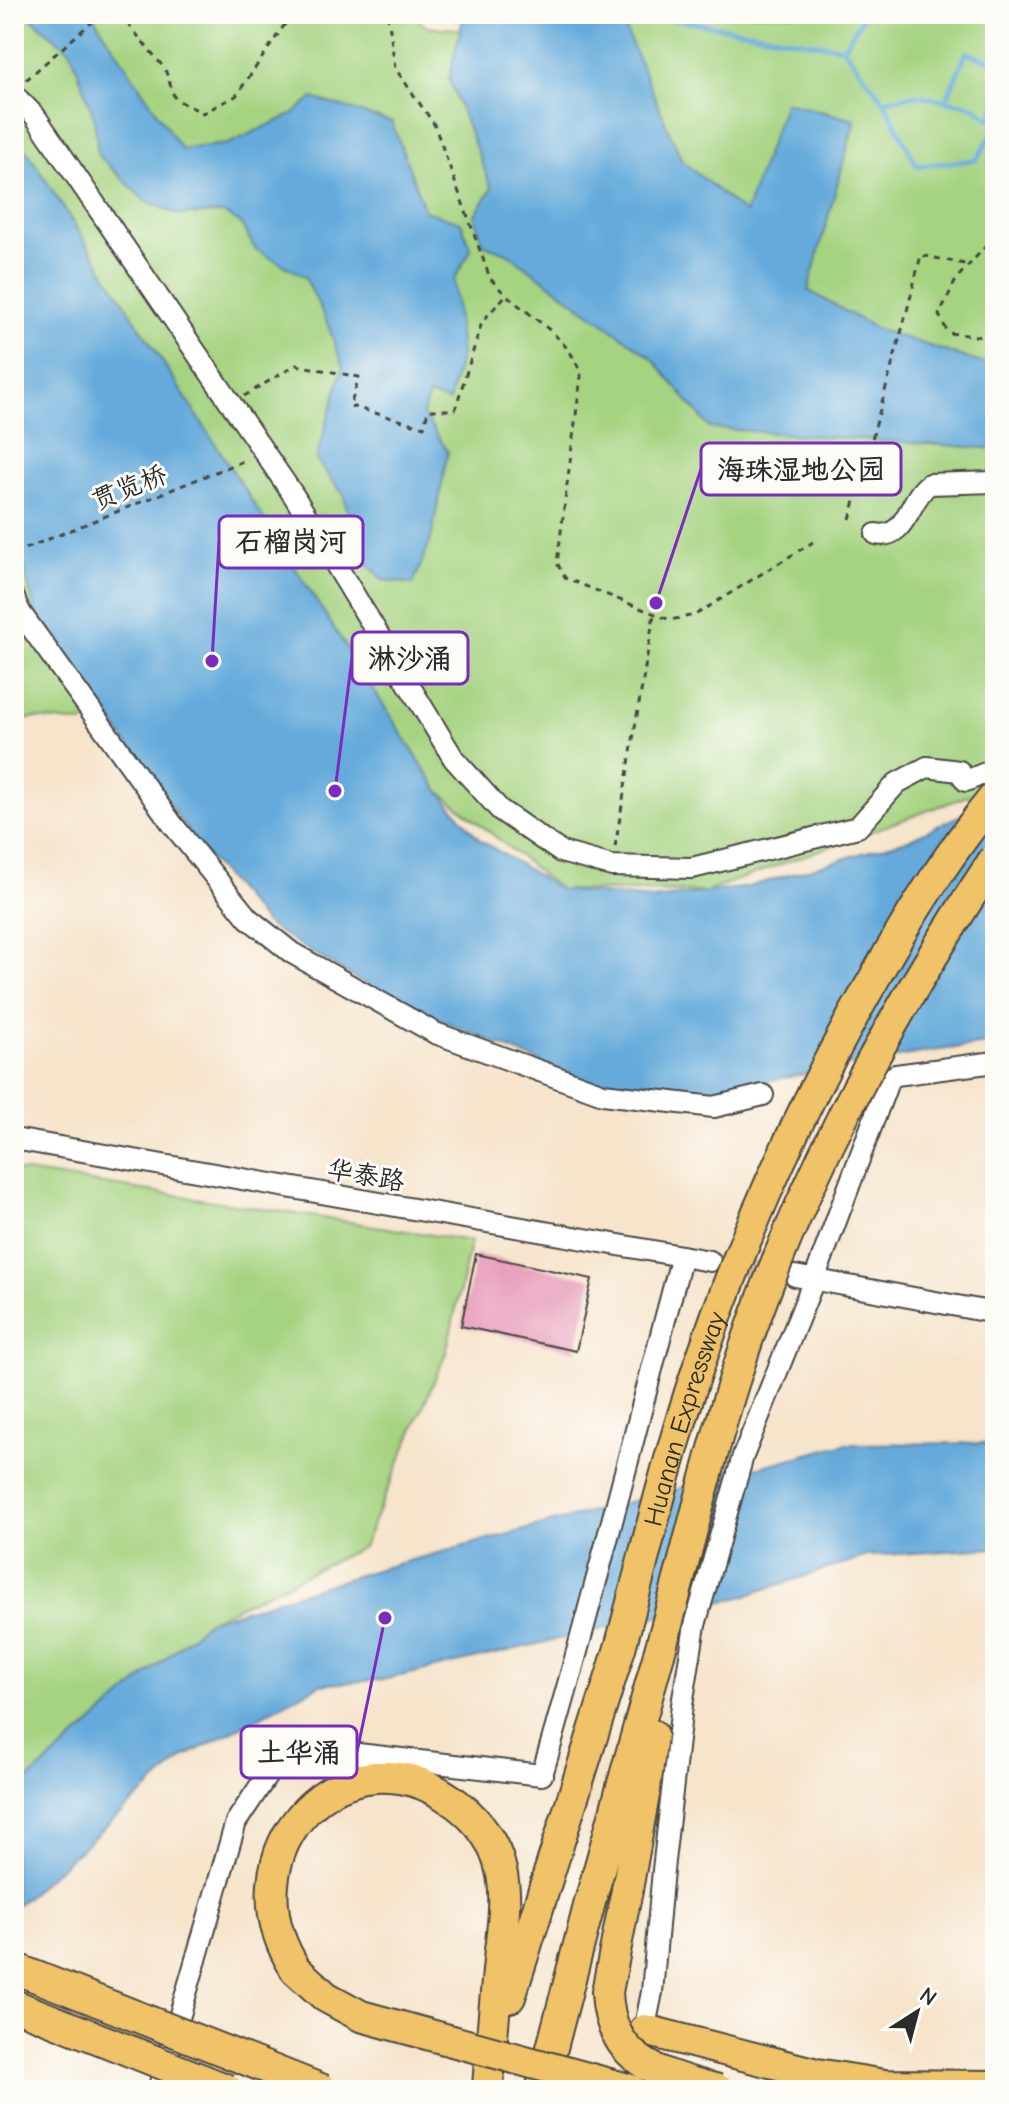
<svg xmlns="http://www.w3.org/2000/svg" width="1009" height="2104" font-family="'Comic Neue','LXGW WenKai TC',sans-serif">
<style>
.green{fill:#a5d380;stroke:#687f56;stroke-width:2}
.water{fill:#65aadb;stroke:#486a83;stroke-width:2}
.lines{fill:none;stroke-linecap:round;stroke-linejoin:round}
.stream{stroke:#65aadb;stroke-width:5}
.building{fill:#e89dbc}
.minor-tunnel{stroke:#cdbfab;stroke-width:20;stroke-dasharray:20 10;stroke-linecap:butt}
.minor-casing{stroke:#494743;stroke-width:24}
.highway-casing{stroke:#494743;stroke-width:34}
.path{stroke:#494743;stroke-width:3;stroke-dasharray:6 6;stroke-linecap:butt}
.minor{stroke:#fff;stroke-width:20}
.highway{stroke:#f1c369;stroke-width:30}
.highway-bridge-casing{stroke:#494743;stroke-width:34;stroke-linecap:butt}
.path-bridge{stroke:#494743;stroke-width:3;stroke-dasharray:6 6;stroke-linecap:butt}
.highway-bridge{stroke:#f1c369;stroke-width:30}
.labels{text-anchor:middle;stroke-width:6;stroke-linejoin:round;paint-order:stroke}
.street-label{font-size:26px;fill:#2b2b2b;stroke:#fdfcf7}
.leader{fill:none;stroke:#7b2cbf;stroke-width:3}
.callout-dot{fill:#7b2cbf;stroke:#fdfcf7;stroke-width:3}
.callout{fill:#fdfcf7;stroke:#7b2cbf;stroke-width:3}
.callout-label{font-size:28px;text-anchor:middle;font-weight:bold;fill:#2b2b2b}
</style>
<rect width="100%" height="100%" fill="#fdfcf7"/>
<filter id="ink" filterUnits="userSpaceOnUse"><feTurbulence type="fractalNoise" baseFrequency=".0125" numOctaves="2"/><feDisplacementMap in="SourceGraphic" scale="16" xChannelSelector="R" yChannelSelector="G"/><feConvolveMatrix kernelMatrix="1 2 1 2 8 2 1 2 1" color-interpolation-filters="sRGB"/></filter>
<filter id="wash" filterUnits="userSpaceOnUse"><feTurbulence type="fractalNoise" baseFrequency=".006" numOctaves="4" result="noise"/><feDisplacementMap in="SourceGraphic" scale="32" xChannelSelector="R" yChannelSelector="G"/><feGaussianBlur stdDeviation="1.8" result="paint"/><feColorMatrix in="noise" values="0 0 0 0 0 0 0 0 0 0 0 0 0 0 0 0 0 1.4 0 .05"/><feComposite in="paint" operator="in"/></filter>
<g filter="url(#wash)">
<rect width="100%" height="100%" fill="#f6e4cb"/>
<g class="green">
<path d="M14,14H411L427,27L630,41L619,14H995V786L705,892L561,890L438,790L14,131Z"/>
<path d="M14,528L35,611L104,710L83,723L34,718L14,722Z"/>
<path d="M14,1170L471,1241L446,1353L363,1547L208,1621L14,1792Z"/>
</g>
<g class="water">
<path d="M26,14H92L181,149L228,144L293,114L313,98L392,122L425,211L461,222L471,250L454,280L461,354L449,402L429,395L423,414L448,452L431,539L413,584L382,580L354,547L344,495L316,460L343,367L326,320L305,277L255,249L241,224L224,213L179,215L144,200L98,155L94,118L71,51Z"/>
<path d="M464,14H619L682,161L745,213L785,102L855,120L808,290L877,329L982,363L995,359V449L710,428L652,358L507,253L484,245L474,216L492,189L449,79Z"/>
<path d="M14,131L438,790L479,839L561,890L652,899L748,887L910,839L995,799V1043L932,1051L712,1091L603,1089L383,995L267,925L198,846L35,611L14,528Z"/>
<path d="M995,1443V1548L867,1556L741,1597L387,1679L319,1685L184,1757L14,1908V1792L208,1621L382,1568L845,1444Z"/>
</g>
<g class="lines">
<g class="stream">
<path d="M616,16L642,14L843,48L884,101L916,95L973,106L995,123"/>
<path d="M843,48L865,14"/>
<path d="M884,101L917,166L976,160L995,130"/>
<path d="M946,101L966,53L995,62"/>
<path d="M990,119L995,107"/>
</g>
</g>
<g id="blocks">
<path class="building" d="M476,1254L592,1279L576,1351L461,1326Z"/>
</g>
</g>
<g filter="url(#ink)">
<use href="#blocks" fill-opacity="0" stroke="#494743" stroke-width="2"/>
<g class="lines">
<path class="minor-tunnel" d="M710,1261L783,1274"/>
<g class="minor-casing">
<g id="minor">
<path d="M14,95L35,116L294,496L454,759L500,810L561,852L612,866L692,868L858,827L897,783L927,767L959,771L966,781L995,769"/>
<path d="M876,534C906,541 909,498 929,484L995,482"/>
<path d="M14,598L20,612L173,825L248,918L292,953L435,1033L603,1094L714,1107L763,1095"/>
<path d="M14,1139L710,1261"/>
<path d="M795,1276L995,1313"/>
<path d="M642,2041L652,1992L663,1870L682,1705L695,1625L743,1456L814,1280L889,1079L896,1075L995,1062"/>
<path d="M158,2090L236,1822L272,1768L323,1750L542,1775C593,1603 635,1429 682,1256"/>
</g>
</g>
<g class="highway-casing">
<g id="highway">
<path d="M627,1890L645,1789L652,1735"/>
<path d="M296,1970C219,1852 347,1717 458,1805C479,1821 495,1844 501,1870C508,1900 502,1930 499,1960C495,2003 491,2045 488,2087"/>
<path d="M510,1997L620,1648"/>
<path d="M645,2030L817,2074L885,2085L995,2086"/>
<path d="M541,2090L590,1902L659,1654"/>
</g>
</g>
<g class="path">
<path d="M120,14L165,69L175,99L203,113L236,96L292,14"/>
<path d="M388,14L395,68L434,124L490,278C517,312 570,332 581,376L557,563L565,578L670,620L695,615L813,542"/>
<path d="M26,80L101,14"/>
<path d="M995,236L957,278L939,315L948,333L995,338"/>
<path d="M907,311L921,255L969,265"/>
<path d="M244,396L296,365L359,377L350,406L424,427L428,410H455L482,322L505,296"/>
<path d="M14,553L248,459"/>
<path d="M14,565L16,581"/>
<path d="M615,847L654,614"/>
</g>
<use href="#minor" class="minor"/>
<use href="#highway" class="highway"/>
<g class="highway-bridge-casing">
<g id="highway-bridge">
<path id="s1" d="M620,1648C645,1555 667,1459 698,1368C742,1238 798,1113 866,993C904,925 945,857 995,796"/>
<path d="M659,1654C684,1564 705,1473 733,1384C792,1195 886,1022 995,858"/>
<path d="M627,1890L607,1992C610,2063 660,2074 718,2090"/>
<path d="M14,1968L323,2090"/>
<path d="M296,1970L326,1997L361,2016L631,2090"/>
<path d="M14,2005L228,2090"/>
</g>
</g>
<path class="path-bridge" d="M850,519L907,311"/>
<use href="#highway-bridge" class="highway-bridge"/>
</g>
</g>
<g class="labels">
<g class="street-label">
<text transform="translate(129 487) rotate(-22)" y="9">贯览桥</text>
<text transform="translate(366 1175) rotate(10)" y="9">华泰路</text>
<text dy="9" stroke="none"><textPath href="#s1" startOffset="238">Huanan Expressway</textPath></text>
</g>
</g>
<path class="leader" d="M656 603L701 469M212 661L219 542M335 791L352 658M385 1618L357 1752"/>
<g class="callout-dot">
<circle cx="656" cy="603" r="8"/>
<circle cx="212" cy="661" r="8"/>
<circle cx="335" cy="791" r="8"/>
<circle cx="385" cy="1618" r="8"/>
</g>
<g class="callout">
<rect x="701" y="443" width="200" height="52" rx="8"/>
<rect x="219" y="516" width="144" height="52" rx="8"/>
<rect x="352" y="632" width="116" height="52" rx="8"/>
<rect x="241" y="1726" width="116" height="52" rx="8"/>
</g>
<g class="callout-label">
<text x="801" y="479">海珠湿地公园</text>
<text x="291" y="551">石榴岗河</text>
<text x="410" y="668">淋沙涌</text>
<text x="299" y="1762">土华涌</text>
</g>
<rect width="1009" height="2104" fill="none" stroke="#fdfcf7" stroke-width="48"/>
<g transform="translate(917 2012) rotate(36)" stroke="#fdfcf7" stroke-width="6" paint-order="stroke">
<path d="M0-6L14 30L0 20L-14 30Z" fill="#2b2b2b"/>
<text y="-12" font-size="22" font-weight="bold" text-anchor="middle" fill="#2b2b2b">N</text>
</g>
</svg>
